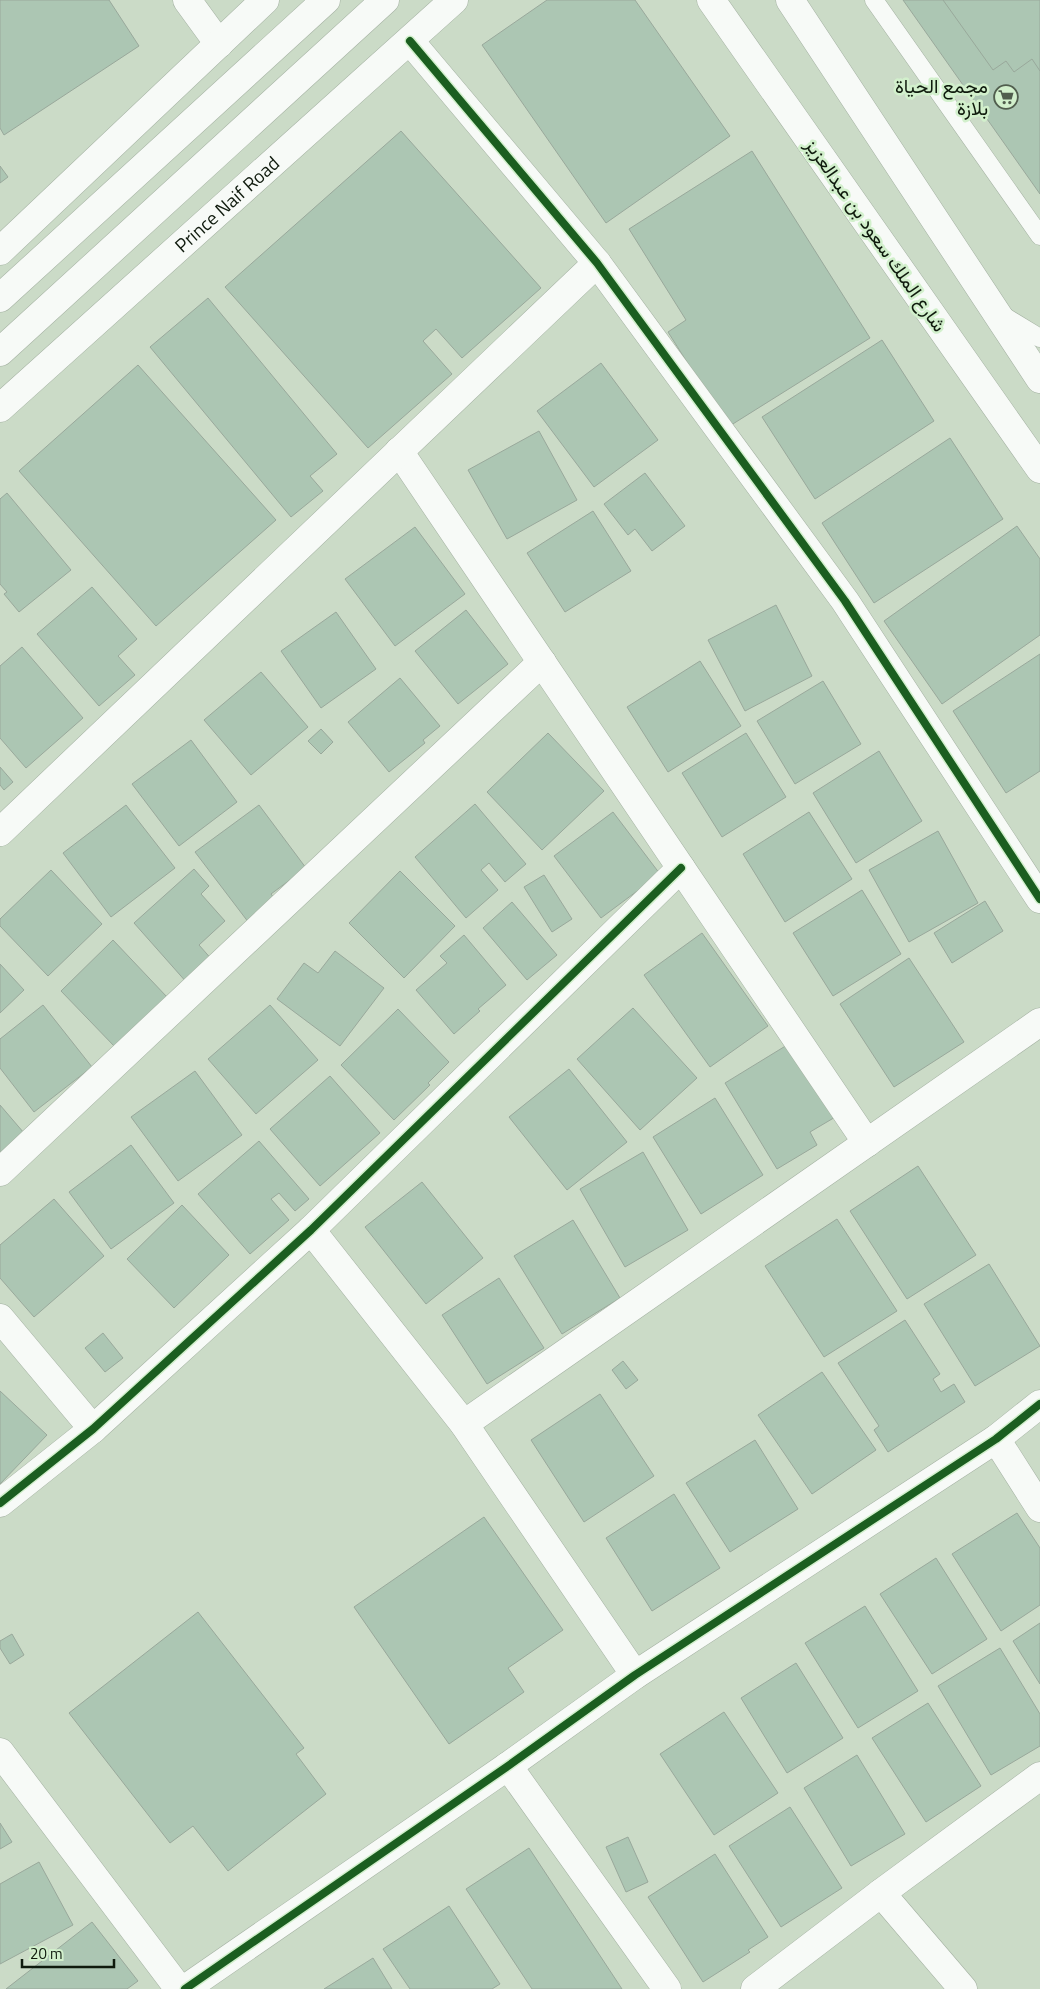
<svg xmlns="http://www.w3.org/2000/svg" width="1040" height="1989" font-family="'Titillium Web',Vazirmatn,sans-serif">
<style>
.building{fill:#acc6b3;stroke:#99a89b}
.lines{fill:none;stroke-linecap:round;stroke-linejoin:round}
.service-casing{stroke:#a4b1a2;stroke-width:19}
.minor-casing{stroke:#a4b1a2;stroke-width:29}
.tertiary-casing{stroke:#a4b1a2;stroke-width:29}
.primary-casing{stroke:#a4b1a2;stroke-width:29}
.service{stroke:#f7faf7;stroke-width:18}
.minor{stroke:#f7faf7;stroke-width:28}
.tertiary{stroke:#f7faf7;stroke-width:28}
.primary{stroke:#f7faf7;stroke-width:28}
.cycleway-casing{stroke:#d2f0cc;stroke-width:11}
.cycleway{stroke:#1b5e20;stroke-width:8}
.labels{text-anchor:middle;stroke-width:5;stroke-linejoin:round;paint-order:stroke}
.poi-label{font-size:19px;fill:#0f1a0d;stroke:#d2f0cc;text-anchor:end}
.street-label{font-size:19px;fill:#0f1a0d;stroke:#d2f0cc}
</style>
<rect width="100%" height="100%" fill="#cbdbc7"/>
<g class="building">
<path d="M0,0H109L139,46L4,135L0,128Z"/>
<path d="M547,0H635L730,136L606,223L482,45Z"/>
<path d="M903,0H1040V194Z"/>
<path d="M943,0H1040V71L1032,59L1014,72L1006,61L993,70Z"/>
<path d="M401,131L541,288L462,358L436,329L423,341L452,374L368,448L225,287Z"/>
<path d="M752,151L870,338L728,427L668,332L686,320L629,229Z"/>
<path d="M0,166L8,177L0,183Z"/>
<path d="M208,298L337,454L310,476L323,491L291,517L150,347Z"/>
<path d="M882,340L934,421L815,499L762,417Z"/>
<path d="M601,363L658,440L594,487L537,411Z"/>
<path d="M138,365L276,520L156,626L19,471Z"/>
<path d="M539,431L577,500L507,539L468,470Z"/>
<path d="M950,438L1003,519L874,603L822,523Z"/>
<path d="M645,473L685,526L652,551L635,529L628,535L604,504Z"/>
<path d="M7,493L71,570L19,612L4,594L7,592L0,584V499Z"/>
<path d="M593,511L631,571L565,612L527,553Z"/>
<path d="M1017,526L1040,559V635L942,704L884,621Z"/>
<path d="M415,527L465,594L395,646L345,579Z"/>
<path d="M92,587L137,639L118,656L135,675L99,706L37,634Z"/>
<path d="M776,605L812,676L745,711L708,640Z"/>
<path d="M466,610L508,664L458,704L415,651Z"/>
<path d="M336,612L376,669L321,708L281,651Z"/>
<path d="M22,647L83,718L26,768L0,738V666Z"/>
<path d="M1040,654V771L1006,793L953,711Z"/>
<path d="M700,661L741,726L668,772L627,707Z"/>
<path d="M261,672L308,727L251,775L204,720Z"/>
<path d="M400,678L440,726L423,740L425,743L389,772L348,722Z"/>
<path d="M823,681L861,744L795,784L757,721Z"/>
<path d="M321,729L333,742L321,754L308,741Z"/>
<path d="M548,733L604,791L542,850L487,792Z"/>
<path d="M746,733L786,797L722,837L682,773Z"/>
<path d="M191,740L237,802L179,846L132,784Z"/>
<path d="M879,751L922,821L856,863L813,793Z"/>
<path d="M0,767L13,782L4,790L0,785Z"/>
<path d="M475,804L526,864L505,882L489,863L481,870L498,890L466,918L415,857Z"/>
<path d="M126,805L175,868L111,917L63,853Z"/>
<path d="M259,805L306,868L271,894L280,906L252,927L195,852Z"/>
<path d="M613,812L660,874L601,918L554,856Z"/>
<path d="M809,812L852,879L785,922L743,854Z"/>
<path d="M938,831L978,903L909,942L869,870Z"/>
<path d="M194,869L209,886L201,894L225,921L199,945L214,962L188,984L134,923Z"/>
<path d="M51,870L102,924L48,976L0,926V919Z"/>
<path d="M400,871L455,926L404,978L349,923Z"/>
<path d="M544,875L572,919L552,932L524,887Z"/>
<path d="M862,890L901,954L833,996L793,933Z"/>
<path d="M985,901L1003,931L952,963L934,933Z"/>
<path d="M512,902L557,955L527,980L483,928Z"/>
<path d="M702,933L768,1026L710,1067L644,975Z"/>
<path d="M464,935L506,985L478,1009L480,1011L454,1034L416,990L447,963L440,956Z"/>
<path d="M113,940L167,997L115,1047L61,991Z"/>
<path d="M335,951L384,988L340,1046L277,999L304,963L318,973Z"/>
<path d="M909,958L964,1042L894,1087L840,1004Z"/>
<path d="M0,964L24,990L0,1013Z"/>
<path d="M43,1005L92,1067L34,1112L0,1068V1039Z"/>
<path d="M270,1005L318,1060L256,1114L208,1059Z"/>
<path d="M633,1008L697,1078L640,1130L577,1059Z"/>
<path d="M398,1009L449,1062L428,1083L430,1085L394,1120L341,1065Z"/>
<path d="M792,1042L837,1116L810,1132L817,1145L777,1169L725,1083Z"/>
<path d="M569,1069L627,1142L567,1190L509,1117Z"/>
<path d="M195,1071L242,1135L178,1181L131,1117Z"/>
<path d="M330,1076L380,1133L320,1186L270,1129Z"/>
<path d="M715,1098L763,1175L701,1214L653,1137Z"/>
<path d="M0,1105L24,1133L0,1153Z"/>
<path d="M259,1141L309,1199L295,1211L279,1193L271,1199L289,1220L250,1254L198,1194Z"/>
<path d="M131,1145L174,1203L111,1249L69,1192Z"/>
<path d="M643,1152L688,1230L625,1267L580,1189Z"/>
<path d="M918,1166L976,1255L907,1299L850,1211Z"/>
<path d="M422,1182L483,1258L426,1304L365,1227Z"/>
<path d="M54,1199L104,1256L34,1317L0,1278V1245Z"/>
<path d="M182,1205L229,1255L174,1308L127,1259Z"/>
<path d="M837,1219L897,1311L824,1357L765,1266Z"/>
<path d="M573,1220L620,1298L562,1334L514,1256Z"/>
<path d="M989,1264L1040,1346L975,1386L924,1304Z"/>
<path d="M499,1278L544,1348L487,1384L442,1315Z"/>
<path d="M905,1320L940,1374L933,1379L941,1392L954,1384L965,1402L888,1452L874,1430L879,1426L838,1363Z"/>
<path d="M103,1333L123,1358L105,1372L85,1348Z"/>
<path d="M623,1361L638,1380L626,1389L612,1370Z"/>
<path d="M822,1372L876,1450L812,1494L758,1415Z"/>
<path d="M0,1391L47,1435L0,1484Z"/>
<path d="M600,1394L654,1476L584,1522L531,1440Z"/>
<path d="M755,1440L798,1509L730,1552L686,1483Z"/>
<path d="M674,1494L720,1568L652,1611L606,1538Z"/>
<path d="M1017,1513L1040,1548V1605L1001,1631L952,1554Z"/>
<path d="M484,1517L563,1630L508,1668L524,1692L449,1744L354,1607Z"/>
<path d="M936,1558L987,1639L932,1674L880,1594Z"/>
<path d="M865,1606L918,1691L858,1728L805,1643Z"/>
<path d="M198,1612L304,1748L296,1754L326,1794L228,1871L193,1826L170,1843L69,1713Z"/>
<path d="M1040,1623V1684L1013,1641Z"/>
<path d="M12,1634L24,1655L10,1664L0,1648V1641Z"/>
<path d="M1000,1648L1040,1714V1746L991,1775L938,1686Z"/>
<path d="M796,1663L843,1738L787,1773L741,1698Z"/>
<path d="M928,1703L981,1786L926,1822L872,1738Z"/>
<path d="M724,1712L778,1793L714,1835L660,1754Z"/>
<path d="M857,1755L905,1834L851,1866L804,1788Z"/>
<path d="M790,1807L842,1888L781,1927L729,1846Z"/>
<path d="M0,1823L12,1842L0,1849Z"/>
<path d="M628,1837L648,1882L626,1892L606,1847Z"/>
<path d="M529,1848L622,1989H532L466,1889Z"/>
<path d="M715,1854L768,1937L748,1950L750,1952L703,1982L648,1897Z"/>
<path d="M39,1862L73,1925L0,1964V1884Z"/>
<path d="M449,1906L500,1984L492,1989H410L383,1949Z"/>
<path d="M92,1922L138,1981L127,1989H6Z"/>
<path d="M373,1958L392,1989H324Z"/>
</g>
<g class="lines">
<g class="service-casing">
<g id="service">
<path d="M874,0L1040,236"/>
<path d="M1002,315L1040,338"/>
</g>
</g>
<g class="minor-casing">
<g id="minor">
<path d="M187,0L219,44"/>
<path d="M410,41L597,263L845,601L1040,899"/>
<path d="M399,451L867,1143"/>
<path d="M0,832L597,263"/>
<path d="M0,1172L542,662"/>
<path d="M311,1230L464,1424L635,1675"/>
<path d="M0,1318L93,1429"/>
<path d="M464,1424L1040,1022"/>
<path d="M996,1439L1040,1508"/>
<path d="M0,1503L93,1429L311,1230L681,868"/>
<path d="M0,1752L179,1989"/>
<path d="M508,1766L667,1989"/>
<path d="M881,1893L963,1989"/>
<path d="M755,1989L881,1893L1040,1776"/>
</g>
</g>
<g class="tertiary-casing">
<path id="tertiary" d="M185,1989L508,1766L635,1675L996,1439L1040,1404"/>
</g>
<g class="primary-casing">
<g id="primary">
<path d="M711,0L1040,469"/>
<path d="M790,0L1040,379"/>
<path d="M0,251L265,0"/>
<path d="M0,298L326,0"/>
<path d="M0,352L385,0"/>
<path id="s1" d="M0,408L454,0"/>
</g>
</g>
<use href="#service" class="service"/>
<use href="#minor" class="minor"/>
<use href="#tertiary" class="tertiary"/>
<use href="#primary" class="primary"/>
<g class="cycleway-casing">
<g id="cycleway">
<path d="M410,41L597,263L845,601L1040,899"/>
<path d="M0,1503L93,1429L311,1230L681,868"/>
<path d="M185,1989L508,1766L635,1675L996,1439L1040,1404"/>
</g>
</g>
<use href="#cycleway" class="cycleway"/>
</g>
<defs>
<g id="supermarket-ring" transform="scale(1.25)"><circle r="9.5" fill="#d2f0cc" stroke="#515e4e" stroke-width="1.5"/><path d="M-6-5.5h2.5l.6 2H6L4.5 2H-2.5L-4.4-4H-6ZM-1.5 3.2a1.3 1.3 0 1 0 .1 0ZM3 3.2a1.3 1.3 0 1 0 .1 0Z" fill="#515e4e"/></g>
</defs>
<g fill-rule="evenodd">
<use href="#supermarket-ring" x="1006" y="97"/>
</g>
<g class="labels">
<g class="poi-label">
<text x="988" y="93">مجمع الحياة<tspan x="988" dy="22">بلازة</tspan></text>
</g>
<g class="street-label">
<text dy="7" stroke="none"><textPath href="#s1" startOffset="305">Prince Naif Road</textPath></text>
<text transform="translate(876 235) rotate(55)" y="7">شارع الملك سعود بن عبدالعزيز</text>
</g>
</g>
<path d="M22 1959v8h92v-8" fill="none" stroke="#0f1a0d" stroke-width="2.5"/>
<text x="30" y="1959" font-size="15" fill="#0f1a0d" stroke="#d2f0cc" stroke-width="4" paint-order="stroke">20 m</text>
</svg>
